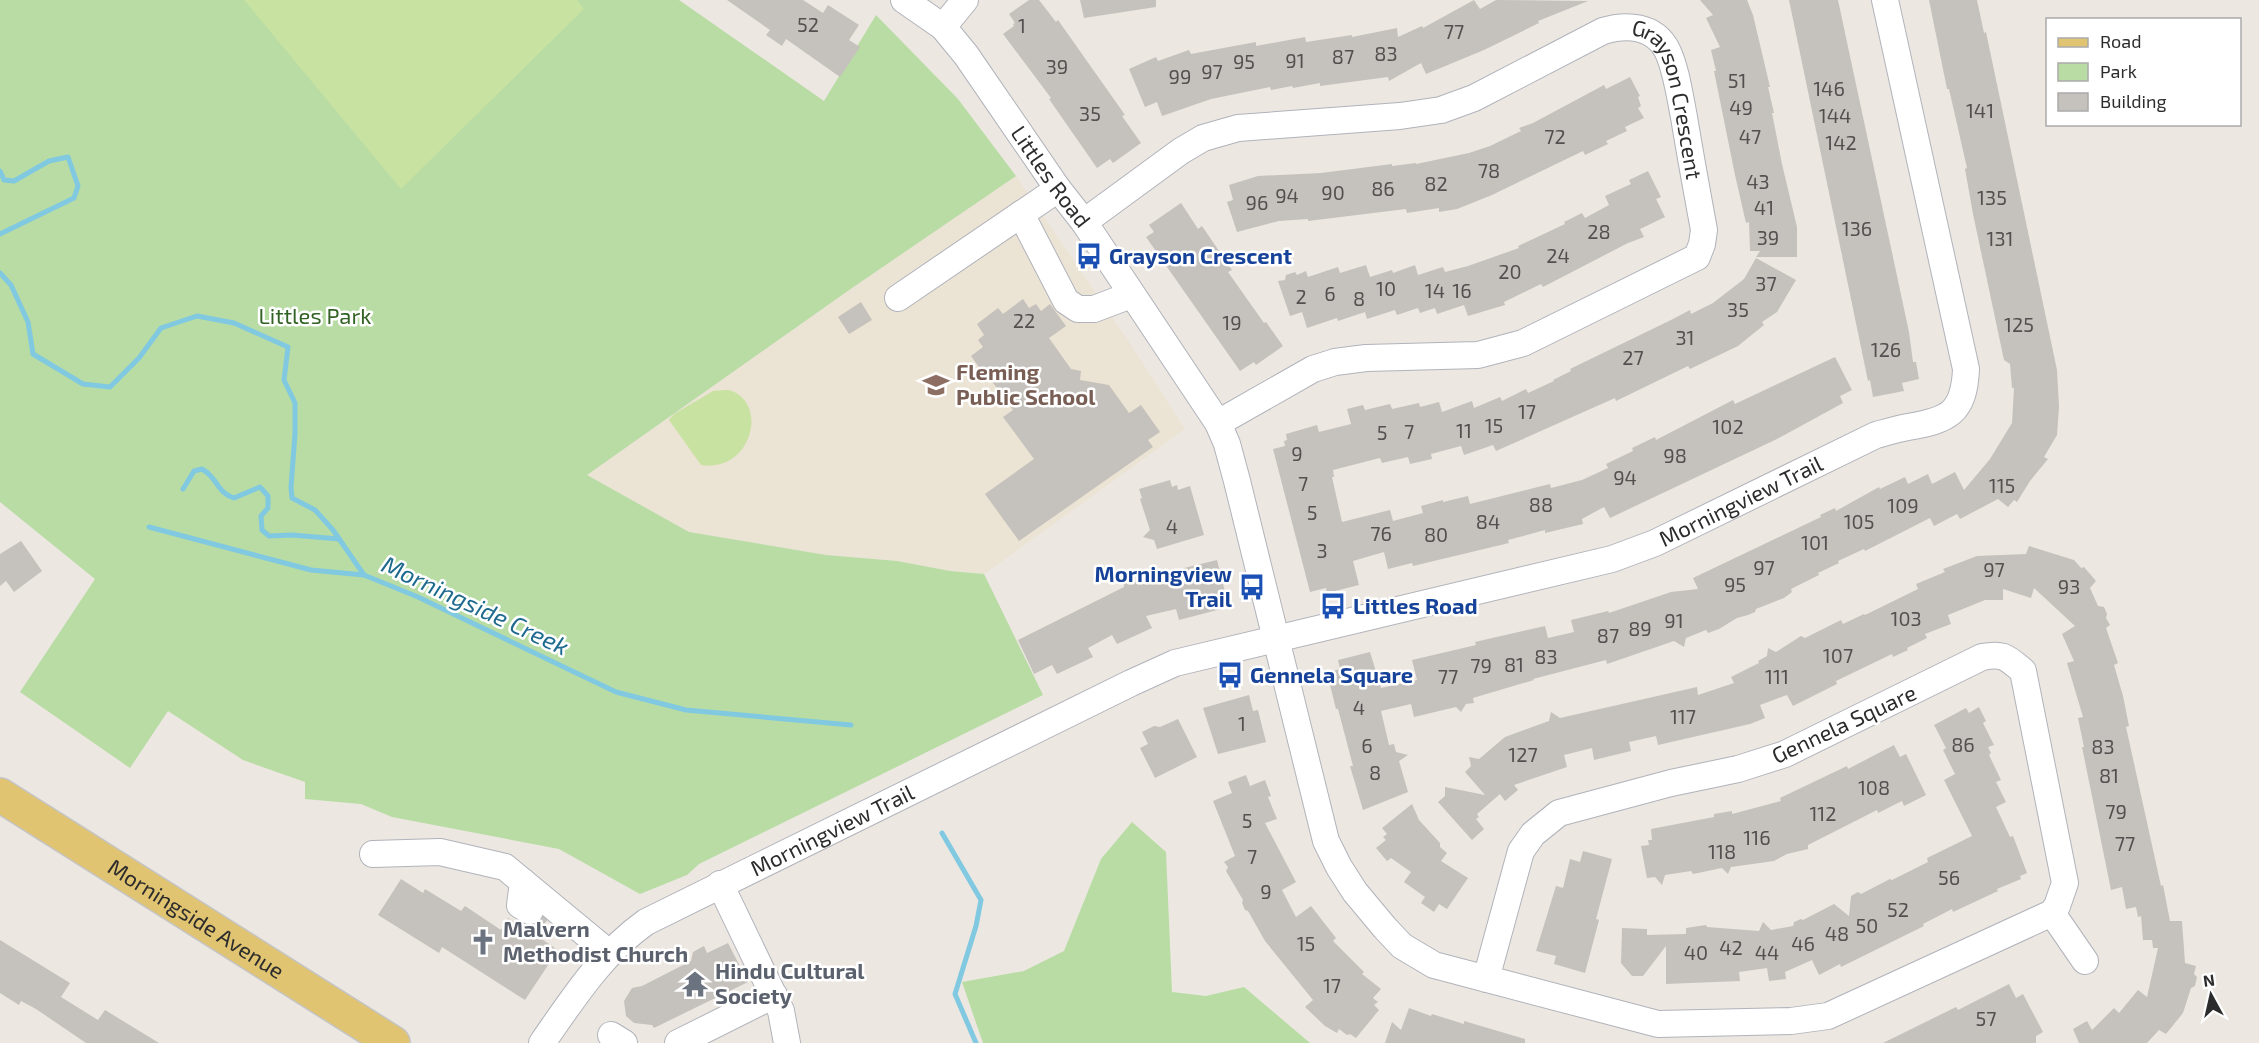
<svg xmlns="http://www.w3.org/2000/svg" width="2259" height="1043" font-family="'Exo 2',sans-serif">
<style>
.education{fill:#ebe3d3}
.green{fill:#b8dca4}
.pitch{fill:#c8e2a1}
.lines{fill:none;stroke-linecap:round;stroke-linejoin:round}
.stream{stroke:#81c9e1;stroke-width:5}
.building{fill:#c5c1bc}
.minor-tunnel{stroke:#c6c2bd;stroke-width:26;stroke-dasharray:26 13;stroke-linecap:butt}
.minor-casing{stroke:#b1b3bb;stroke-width:28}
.major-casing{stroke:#c4c4c4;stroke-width:36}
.minor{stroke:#fff;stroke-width:26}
.major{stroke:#e1c471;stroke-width:33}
.labels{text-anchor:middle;stroke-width:5;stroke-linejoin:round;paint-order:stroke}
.number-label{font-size:20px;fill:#525150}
.street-label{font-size:22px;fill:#2c2c2c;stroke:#fff}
.transit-label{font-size:22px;font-weight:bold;fill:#164399;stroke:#fff;text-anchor:start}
.park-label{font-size:22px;fill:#326224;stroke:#fff}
.education-label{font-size:22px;font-weight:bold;fill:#785e54;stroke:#fff;text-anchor:start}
.worship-label{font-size:22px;font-weight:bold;fill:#5b616d;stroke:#fff;text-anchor:start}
.water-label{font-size:24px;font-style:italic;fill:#1e6a8f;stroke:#fff}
</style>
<rect width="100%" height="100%" fill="#ece7e1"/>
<path class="education" d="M1016,176L1129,342L1185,429L984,574L950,571L897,561L826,555L689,532L587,475L852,288Z"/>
<g class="green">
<path d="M0,0H679L824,101L876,15L958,99L1016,176L852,288L587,475L689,532L826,555L897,561L950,571L984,574L1043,695L699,864L687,875L640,894L559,849L392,817L361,804L305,799V782L243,760L168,711L130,768L20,692L95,579L0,502Z"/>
<path d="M1132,822L1166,852L1172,992L1206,996L1244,987L1310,1043H983L962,982L1024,971L1064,951L1101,859Z"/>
</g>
<g class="pitch">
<path d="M244,0H577L584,9L401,189Z"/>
<path d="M713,391C718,391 727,389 732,391C769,406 750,473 701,465L669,420L674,414Z"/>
</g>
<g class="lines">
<g class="stream">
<path d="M0,171L4,180L14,181L49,161L68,157L78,186L74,198L0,234"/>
<path d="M0,273L11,285L28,322L33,354L83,384L110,387L139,358L161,328L197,316L234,323L288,347L284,380L295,403V434L291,487L292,498L315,510L333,530L364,575L418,597L616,692L686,710L851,725"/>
<path d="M183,489L194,471L202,469C219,479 216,492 234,498L260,487L268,496V508L261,516L262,530L269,536L292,535L339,539"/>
<path d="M149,527L311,570L364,575"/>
<path d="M942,833L981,900L976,926L955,994L976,1043"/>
</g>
</g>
<g class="building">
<path d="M727,0H803L823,13L828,5L859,25L849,40L860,47L840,77L786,39L782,46L766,35L770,30Z"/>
<path d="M1029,0H1039L1056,22L1058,20L1125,115L1122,116L1141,143L1113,163L1110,159L1097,168L1049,99L1051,98L1003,34L1014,26L1013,24L1015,23L1009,14Z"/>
<path d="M1080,0H1156V7L1084,18Z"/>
<path d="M1474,0L1480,9L1496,0L1588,1L1538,21L1539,23L1484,50L1426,74L1421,63L1389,81L1388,77L1320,86V83L1293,88L1292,86L1271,90L1270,87L1211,99L1162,116L1157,102L1145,107L1129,69L1156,57L1158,61L1189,50L1191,54L1256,42V46L1305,37L1306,42L1352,35V37L1397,28L1398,37L1422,26L1423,28Z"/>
<path d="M1700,0H1747L1753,15L1770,87H1768L1774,113H1772L1782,164L1797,227V257H1756L1760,251H1750L1749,222L1746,223L1735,175L1714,71H1716L1711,50L1720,47L1706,18L1713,15Z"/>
<path d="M1789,0H1838L1909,332L1913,362H1916L1919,379L1902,383L1904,391L1873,397L1870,380L1868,381Z"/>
<path d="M1929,0H1977L1984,33L1986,32L2057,370L2059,407L2057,435L2044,457L2048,459L2030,481L2017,502L2014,500L2008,507L1998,499L1960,519L1957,514L1934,526L1930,518L1865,551L1864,549L1838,561L1839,563L1818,573L1819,575L1791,589L1792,592L1784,598L1756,609L1755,612L1748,615L1737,618L1719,629L1708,633L1706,630L1686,638L1684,647L1674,641L1607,664L1606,660L1533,679L1534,680L1473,698L1474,703L1466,704L1461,712L1456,707L1414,717L1411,704L1381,711L1389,745L1394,744L1396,752L1408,755L1399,761L1408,792L1363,810L1350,766H1353L1338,709H1336L1327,673L1340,669L1338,660L1370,652L1381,688L1417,680L1412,660L1476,645L1475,642L1545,626L1548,638L1574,632L1571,620L1608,611L1609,613L1671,592L1698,589L1693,578L1821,517L1820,515L1835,508L1836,511L1879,487L1880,489L1905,477L1908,484L1928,474L1932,484L1955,472L1964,490L1990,459L2012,423L2014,388H2012L2010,364L2004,360L1973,214L1965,169L1967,168L1949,89H1947Z"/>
<path d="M1630,77L1640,96L1638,97L1641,106L1638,108L1644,118L1625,127L1627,131L1606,141L1608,144L1585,155L1583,151L1492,195L1457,209L1439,212V208L1407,213L1406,209L1308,221V219L1279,221L1237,232L1227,202L1233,200L1229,185L1258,176L1321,173L1392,164V166L1416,163V164L1469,153L1490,146L1521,131L1519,128L1533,123L1604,85L1606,89Z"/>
<path d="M1648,171L1661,197L1656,199L1665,217L1640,229L1644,237L1628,243L1543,287L1541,284L1504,302L1505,305L1468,316L1464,305L1437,314L1435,308L1420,313L1418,308L1397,315L1395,310L1367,319L1365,312L1338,321L1337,318L1307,328L1302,312L1290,316L1278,281L1285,280L1286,275L1295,272L1297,275L1306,271L1308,277L1338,267L1340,273L1366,265L1370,277L1392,270L1393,273L1415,265L1418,275L1443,267L1445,272L1468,266L1519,248L1518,246L1565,224L1564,222L1582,213L1585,218L1609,205L1605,196L1631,184L1629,180Z"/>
<path d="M1181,203L1198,229L1202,226L1232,270L1228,272L1264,323L1266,322L1283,346L1256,365L1254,362L1240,371L1146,237L1154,232L1149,225Z"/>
<path d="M1756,258L1796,280L1777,312L1762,322L1764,325L1738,346L1690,369L1688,366L1616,401L1615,398L1496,451L1493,445L1464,455L1461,446L1431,454L1432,459L1410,464L1408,457L1382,463L1380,458L1333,470L1334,477H1332L1342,522L1390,510L1393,521L1423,513L1421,506L1443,500V502L1468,496L1470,504L1550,484L1551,488L1582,480L1608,468L1606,464L1633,451L1632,448L1655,437L1656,440L1733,400L1735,404L1835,357L1852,390L1840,396L1843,403L1777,439L1610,518L1604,507L1582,519L1583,524L1545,533V530L1508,540L1509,543L1413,566L1412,563L1388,569L1384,552L1353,561L1359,585L1327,593L1326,588L1310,592L1273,449L1285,446L1284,441L1287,440L1286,434L1317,425L1319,432L1351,424L1347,409L1363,405L1365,410L1390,404L1392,409L1419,403L1420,407L1439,402L1442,412L1472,401L1474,408L1500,397L1502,401L1526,389L1528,393L1554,381L1553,380L1571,371L1570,369L1673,319L1690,310L1691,314L1713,303L1744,279Z"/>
<path d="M1023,299L1029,308L1036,304L1041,311L1050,304L1066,326L1049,338L1071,369L1081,371L1080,380L1109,385L1129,413L1141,405L1160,432L1148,440L1153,447L1019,541L985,494L1034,459L1003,417L1013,410L988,376L986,377L971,356L983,347L978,340L984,335L977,324L998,308L1003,314Z"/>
<path d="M861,302L872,320L849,334L838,317Z"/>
<path d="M1170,480L1172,487L1177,485L1178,490L1190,486L1204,535L1157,549L1154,540L1143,537L1150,530L1140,499L1142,498L1139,489Z"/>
<path d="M21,541L42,571L14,592L6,581L0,586V554Z"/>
<path d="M2029,546L2074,560L2081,568L2084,567L2096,581L2090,588L2098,606L2104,607L2107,614L2106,618L2110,625L2106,628L2118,663L2114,665L2123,696L2129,726L2126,727L2161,886L2163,885L2170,921H2182L2185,963L2196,966L2194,974L2197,977L2195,986L2191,988L2183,1013L2166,1034L2159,1030L2147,1043H2079L2073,1029L2087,1021L2092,1030L2114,1008L2119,1013L2138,990L2147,997L2158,948H2153L2152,940H2143L2141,916L2138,917L2136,907L2126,909L2122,887L2111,890L2082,747H2084L2078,718L2083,717L2067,663L2074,661L2062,634L2075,626L2034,588L2031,598L2003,589V600H1985L1948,615L1951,624L1925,634L1927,638L1907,648L1908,650L1893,657L1892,654L1836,681L1837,684L1793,706L1787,695L1760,705L1765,718L1750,724L1658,745L1656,736L1629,742L1631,751L1594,760L1592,748L1564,755L1567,767L1514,785L1518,790L1505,801L1500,794L1477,814L1479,817L1476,819L1484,829L1472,840L1438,802L1445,796V787L1485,795L1465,772L1471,766L1469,757L1479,759L1505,737L1549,721L1551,712L1560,718L1697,687L1698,695L1734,683L1731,677L1759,663L1758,661L1767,656L1768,648L1776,652L1801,636L1805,638L1841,620L1843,624L1864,614L1865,615L1918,589L1916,584L1945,572L1943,569L1977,556L2026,554Z"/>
<path d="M1217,560L1225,592L1221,593L1225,608L1179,620L1176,609L1146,616L1152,628L1117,644L1112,635L1088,648L1093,657L1057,674L1052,665L1034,674L1018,640L1124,587L1125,577L1134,583L1143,578Z"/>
<path d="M1249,695L1253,711L1258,710L1266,742L1218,754L1203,708Z"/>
<path d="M1979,707L1986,721L1983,723L1994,745L1988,747L1991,753L1989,755L2001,780L1996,782L2006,802L1996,807L2010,837L2013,836L2027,873L2020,876L2021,879L1997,889L1998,891L1953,912L1952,909L1923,924L1924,926L1841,967L1840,964L1819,975L1812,960L1785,972L1786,979L1769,981L1767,968L1739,972L1740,981L1666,984V946L1643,976H1632L1621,963L1622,928L1647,929V935L1686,934V928L1706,925L1707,927L1759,931L1763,922L1771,930L1793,926L1794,922L1801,919L1803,920L1834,904L1849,916L1851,896L1858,892L1861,894L1890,879L1892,880L1928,862L1927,858L1972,836L1944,780L1955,774L1943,750L1946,748L1934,725L1966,708L1969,713Z"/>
<path d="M1178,719L1197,757L1155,778L1140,748L1148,744L1142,732L1154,726L1160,727Z"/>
<path d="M1894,745L1900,757L1906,754L1926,795L1904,806L1902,801L1878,813L1877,810L1808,845V849L1787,854L1774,861L1731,867L1728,874L1722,868L1693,874L1691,871L1665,875L1662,885L1655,877L1647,878L1641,846L1649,845L1648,840H1652L1651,829L1714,817V814L1732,811V814L1781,801L1780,798L1847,766L1848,769Z"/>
<path d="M1246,775L1250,786L1265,780L1271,796L1268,797L1277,819L1265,823L1296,882L1282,890L1296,917L1311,906L1336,938L1333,941L1364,972L1362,974L1381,989L1373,998L1378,1002L1374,1005L1379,1010L1356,1038L1350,1034L1347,1035L1339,1029L1337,1033L1325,1026L1305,1007L1313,1000L1265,941L1248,911L1245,910L1242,903L1243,900L1226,871L1228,867L1224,862L1235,856L1213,801L1232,793L1228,782Z"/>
<path d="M1412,804L1419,820L1440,843V847L1447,853L1441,861L1468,878L1447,909L1439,904L1434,912L1421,903L1425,897L1404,882L1411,872L1391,858L1387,861L1376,848L1386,840L1383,837L1387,834L1382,828Z"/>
<path d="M1583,851L1612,859L1596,919L1599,920L1585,973L1554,964L1556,956L1536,951L1556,886L1563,888L1570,859L1580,862Z"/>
<path d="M401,879L423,893L425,889L461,911L465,906L501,930L508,918L521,926L522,924L529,926L537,924L543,918L546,921L537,936L558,950L525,1000L442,947L439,953L378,915Z"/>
<path d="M0,940L70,983L61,997L98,1020L105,1010L159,1043H86L36,1009L21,1001L19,1005L0,993Z"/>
<path d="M728,943L748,982L654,1028L652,1025L634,1023L626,1016L624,1001L632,988L642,986L691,961L693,952L704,946L707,953Z"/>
<path d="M2009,984L2016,998L2023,994L2043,1032L2036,1036V1043H1883L1956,1007L1958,1010Z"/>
<path d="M1409,1008L1431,1016L1432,1014L1464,1024V1021L1525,1039V1043H1385L1392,1022L1401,1030Z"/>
</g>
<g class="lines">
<path class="minor-tunnel" d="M530,911L546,922"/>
<g class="minor-casing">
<g id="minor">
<path id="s1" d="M904,0L943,27L966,55L1058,189L1084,222L1218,423L1227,444L1237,481L1326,841L1339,867L1355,892L1385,928L1402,946L1434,965L1658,1024L1791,1021L1828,1016L2052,913L2057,906L2065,883L2023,671C2006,657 2004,653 1982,657L1785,754L1738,769L1671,783L1559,813L1533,834L1521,851L1486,979"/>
<path d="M943,27L965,0"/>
<path d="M1021,214L1066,301L1078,309H1094L1131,295"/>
<path id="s2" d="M1084,222L1181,151L1203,138L1238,128L1400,116L1441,110L1474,98L1603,31C1626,24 1654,25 1667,50C1676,68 1680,97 1684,117C1690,154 1697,192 1704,230L1702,244L1697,257L1523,343L1478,355L1366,358L1335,362L1313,369L1218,423"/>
<path d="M898,298L1058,189"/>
<path d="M373,854L440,852L505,867L609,953"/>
<path d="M523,882L520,905L530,911"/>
<path d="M720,884L781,1011L787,1043"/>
<path d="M2052,913L2085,961"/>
<path d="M611,1035L624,1043"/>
<path id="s3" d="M542,1043C573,999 601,954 646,922L1131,683L1175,663L1612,559L1655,543L1876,435C1887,432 1897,429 1908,427C1948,420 1964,414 1966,369L1885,0"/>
<path d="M678,1043L774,995"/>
</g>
</g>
<g class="major-casing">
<g id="major">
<path id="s4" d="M0,795L393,1043"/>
</g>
</g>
<use href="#minor" class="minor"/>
<use href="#major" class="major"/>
</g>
<defs>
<g id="bus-bare" transform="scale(2.07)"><path d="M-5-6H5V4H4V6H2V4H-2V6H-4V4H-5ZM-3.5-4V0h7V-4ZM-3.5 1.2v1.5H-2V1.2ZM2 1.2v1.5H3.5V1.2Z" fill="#1a4fb4" stroke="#fff" stroke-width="2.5" paint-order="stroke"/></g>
<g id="school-bare" transform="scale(2.07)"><path d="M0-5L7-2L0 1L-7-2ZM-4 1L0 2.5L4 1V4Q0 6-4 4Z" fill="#8d6e63" stroke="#fff" stroke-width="2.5" paint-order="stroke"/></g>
<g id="church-bare" transform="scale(2.07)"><path d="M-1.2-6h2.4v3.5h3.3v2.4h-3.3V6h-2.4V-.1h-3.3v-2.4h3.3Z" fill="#6b7280" stroke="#fff" stroke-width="2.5" paint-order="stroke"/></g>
<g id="temple-bare" transform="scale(2.07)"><path d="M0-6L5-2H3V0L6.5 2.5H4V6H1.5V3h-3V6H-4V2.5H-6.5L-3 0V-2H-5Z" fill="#6b7280" stroke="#fff" stroke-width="2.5" paint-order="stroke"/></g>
</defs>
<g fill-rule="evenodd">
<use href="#bus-bare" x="1089" y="256"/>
<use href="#school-bare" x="936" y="385"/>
<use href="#bus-bare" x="1252" y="587"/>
<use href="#bus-bare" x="1333" y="606"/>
<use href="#bus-bare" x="1230" y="675"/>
<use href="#church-bare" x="483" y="942"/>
<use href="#temple-bare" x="695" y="984"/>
</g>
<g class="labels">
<g class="number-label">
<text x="808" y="32">52</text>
<text x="1022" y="33">1</text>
<text x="1454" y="39">77</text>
<text x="1386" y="61">83</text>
<text x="1343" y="64">87</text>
<text x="1295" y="68">91</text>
<text x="1244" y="69">95</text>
<text x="1057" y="74">39</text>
<text x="1212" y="79">97</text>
<text x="1180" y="84">99</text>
<text x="1737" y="88">51</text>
<text x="1829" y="96">146</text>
<text x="1741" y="115">49</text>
<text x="1980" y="118">141</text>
<text x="1090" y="121">35</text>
<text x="1835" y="123">144</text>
<text x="1555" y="144">72</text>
<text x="1750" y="144">47</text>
<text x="1841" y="150">142</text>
<text x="1489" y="178">78</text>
<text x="1758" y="189">43</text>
<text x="1436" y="191">82</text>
<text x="1383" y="196">86</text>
<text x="1333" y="200">90</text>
<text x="1287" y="203">94</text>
<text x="1992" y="205">135</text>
<text x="1257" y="210">96</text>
<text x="1764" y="215">41</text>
<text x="1857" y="236">136</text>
<text x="1599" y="239">28</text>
<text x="1768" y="245">39</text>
<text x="2000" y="246">131</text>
<text x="1558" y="263">24</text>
<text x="1510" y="279">20</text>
<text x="1766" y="291">37</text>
<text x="1386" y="296">10</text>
<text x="1435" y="298">14</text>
<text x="1462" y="298">16</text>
<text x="1330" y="301">6</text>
<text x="1301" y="304">2</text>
<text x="1359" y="306">8</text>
<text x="1738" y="317">35</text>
<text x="1024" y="328">22</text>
<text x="1232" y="330">19</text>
<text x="2019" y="332">125</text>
<text x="1685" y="345">31</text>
<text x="1886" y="357">126</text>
<text x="1633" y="365">27</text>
<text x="1527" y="419">17</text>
<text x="1494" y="433">15</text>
<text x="1728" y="434">102</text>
<text x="1464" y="438">11</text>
<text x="1409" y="439">7</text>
<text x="1382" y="440">5</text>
<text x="1297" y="461">9</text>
<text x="1675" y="463">98</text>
<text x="1625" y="485">94</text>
<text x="1303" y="491">7</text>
<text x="2002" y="493">115</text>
<text x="1541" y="512">88</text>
<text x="1903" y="513">109</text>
<text x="1312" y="520">5</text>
<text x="1488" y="529">84</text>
<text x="1859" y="529">105</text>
<text x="1172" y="534">4</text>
<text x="1381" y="541">76</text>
<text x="1436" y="542">80</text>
<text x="1815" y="550">101</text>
<text x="1322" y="558">3</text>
<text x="1764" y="575">97</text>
<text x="1994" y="577">97</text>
<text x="1735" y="592">95</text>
<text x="2069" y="594">93</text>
<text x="1906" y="626">103</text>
<text x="1674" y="628">91</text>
<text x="1640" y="636">89</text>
<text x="1608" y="643">87</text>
<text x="1838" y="663">107</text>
<text x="1546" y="664">83</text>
<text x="1514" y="672">81</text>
<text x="1481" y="673">79</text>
<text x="1448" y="684">77</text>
<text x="1777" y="684">111</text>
<text x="1359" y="715">4</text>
<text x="1683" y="724">117</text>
<text x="1242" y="731">1</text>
<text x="1963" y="752">86</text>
<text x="1367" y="753">6</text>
<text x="2103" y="754">83</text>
<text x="1523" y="762">127</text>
<text x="1375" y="780">8</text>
<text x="2109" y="783">81</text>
<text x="1874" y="795">108</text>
<text x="2116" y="819">79</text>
<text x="1823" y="821">112</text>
<text x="1247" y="828">5</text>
<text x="1757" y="845">116</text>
<text x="2125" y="851">77</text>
<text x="1722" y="859">118</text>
<text x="1252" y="864">7</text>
<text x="1949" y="885">56</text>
<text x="1266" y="899">9</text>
<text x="1898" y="917">52</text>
<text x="1867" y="933">50</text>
<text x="1837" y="941">48</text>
<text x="1306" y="951">15</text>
<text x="1803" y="951">46</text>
<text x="1731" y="955">42</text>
<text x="1696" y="960">40</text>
<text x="1767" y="960">44</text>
<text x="1332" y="993">17</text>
<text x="1986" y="1026">57</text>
</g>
<g class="street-label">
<text dy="8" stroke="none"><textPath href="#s2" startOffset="684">Grayson Crescent</textPath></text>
<text dy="8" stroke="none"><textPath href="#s1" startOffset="232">Littles Road</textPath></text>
<text dy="8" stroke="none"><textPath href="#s3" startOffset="1340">Morningview Trail</textPath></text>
<text transform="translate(1844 724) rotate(-25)" y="8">Gennela Square</text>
<text dy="8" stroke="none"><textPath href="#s3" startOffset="368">Morningview Trail</textPath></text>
<text dy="8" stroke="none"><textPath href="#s4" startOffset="232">Morningside Avenue</textPath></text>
</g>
<g class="transit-label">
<text x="1109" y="264">Grayson Crescent</text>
<text x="1232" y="582" text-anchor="end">Morningview<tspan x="1232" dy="25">Trail</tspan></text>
<text x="1353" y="614">Littles Road</text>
<text x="1250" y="683">Gennela Square</text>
</g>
<g class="park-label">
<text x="315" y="324">Littles Park</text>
</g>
<g class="education-label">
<text x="956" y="380">Fleming<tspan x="956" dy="25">Public School</tspan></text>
</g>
<g class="worship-label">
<text x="503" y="937">Malvern<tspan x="503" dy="25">Methodist Church</tspan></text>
<text x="715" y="979">Hindu Cultural<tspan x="715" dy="25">Society</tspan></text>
</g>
<g class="water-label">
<text transform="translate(475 606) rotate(25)" y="8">Morningside Creek</text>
</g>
</g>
<rect x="2046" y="18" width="195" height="108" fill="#ffffff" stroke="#ababab" stroke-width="1.5"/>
<rect x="2058" y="38" width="30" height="9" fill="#e1c471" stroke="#ababab" stroke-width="1.5"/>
<text x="2100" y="48" font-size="18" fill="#2c2c2c">Road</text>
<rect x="2058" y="63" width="30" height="18" fill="#b8dca4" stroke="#ababab" stroke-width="1.5"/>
<text x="2100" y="78" font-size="18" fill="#2c2c2c">Park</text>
<rect x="2058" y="93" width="30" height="18" fill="#c5c1bc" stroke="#ababab" stroke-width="1.5"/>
<text x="2100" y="108" font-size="18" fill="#2c2c2c">Building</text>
<g transform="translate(2211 995) rotate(352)" stroke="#ffffff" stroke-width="4.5" paint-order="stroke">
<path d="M0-4.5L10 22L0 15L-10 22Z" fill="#2c2c2c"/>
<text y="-9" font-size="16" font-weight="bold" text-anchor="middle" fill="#2c2c2c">N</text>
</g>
</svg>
